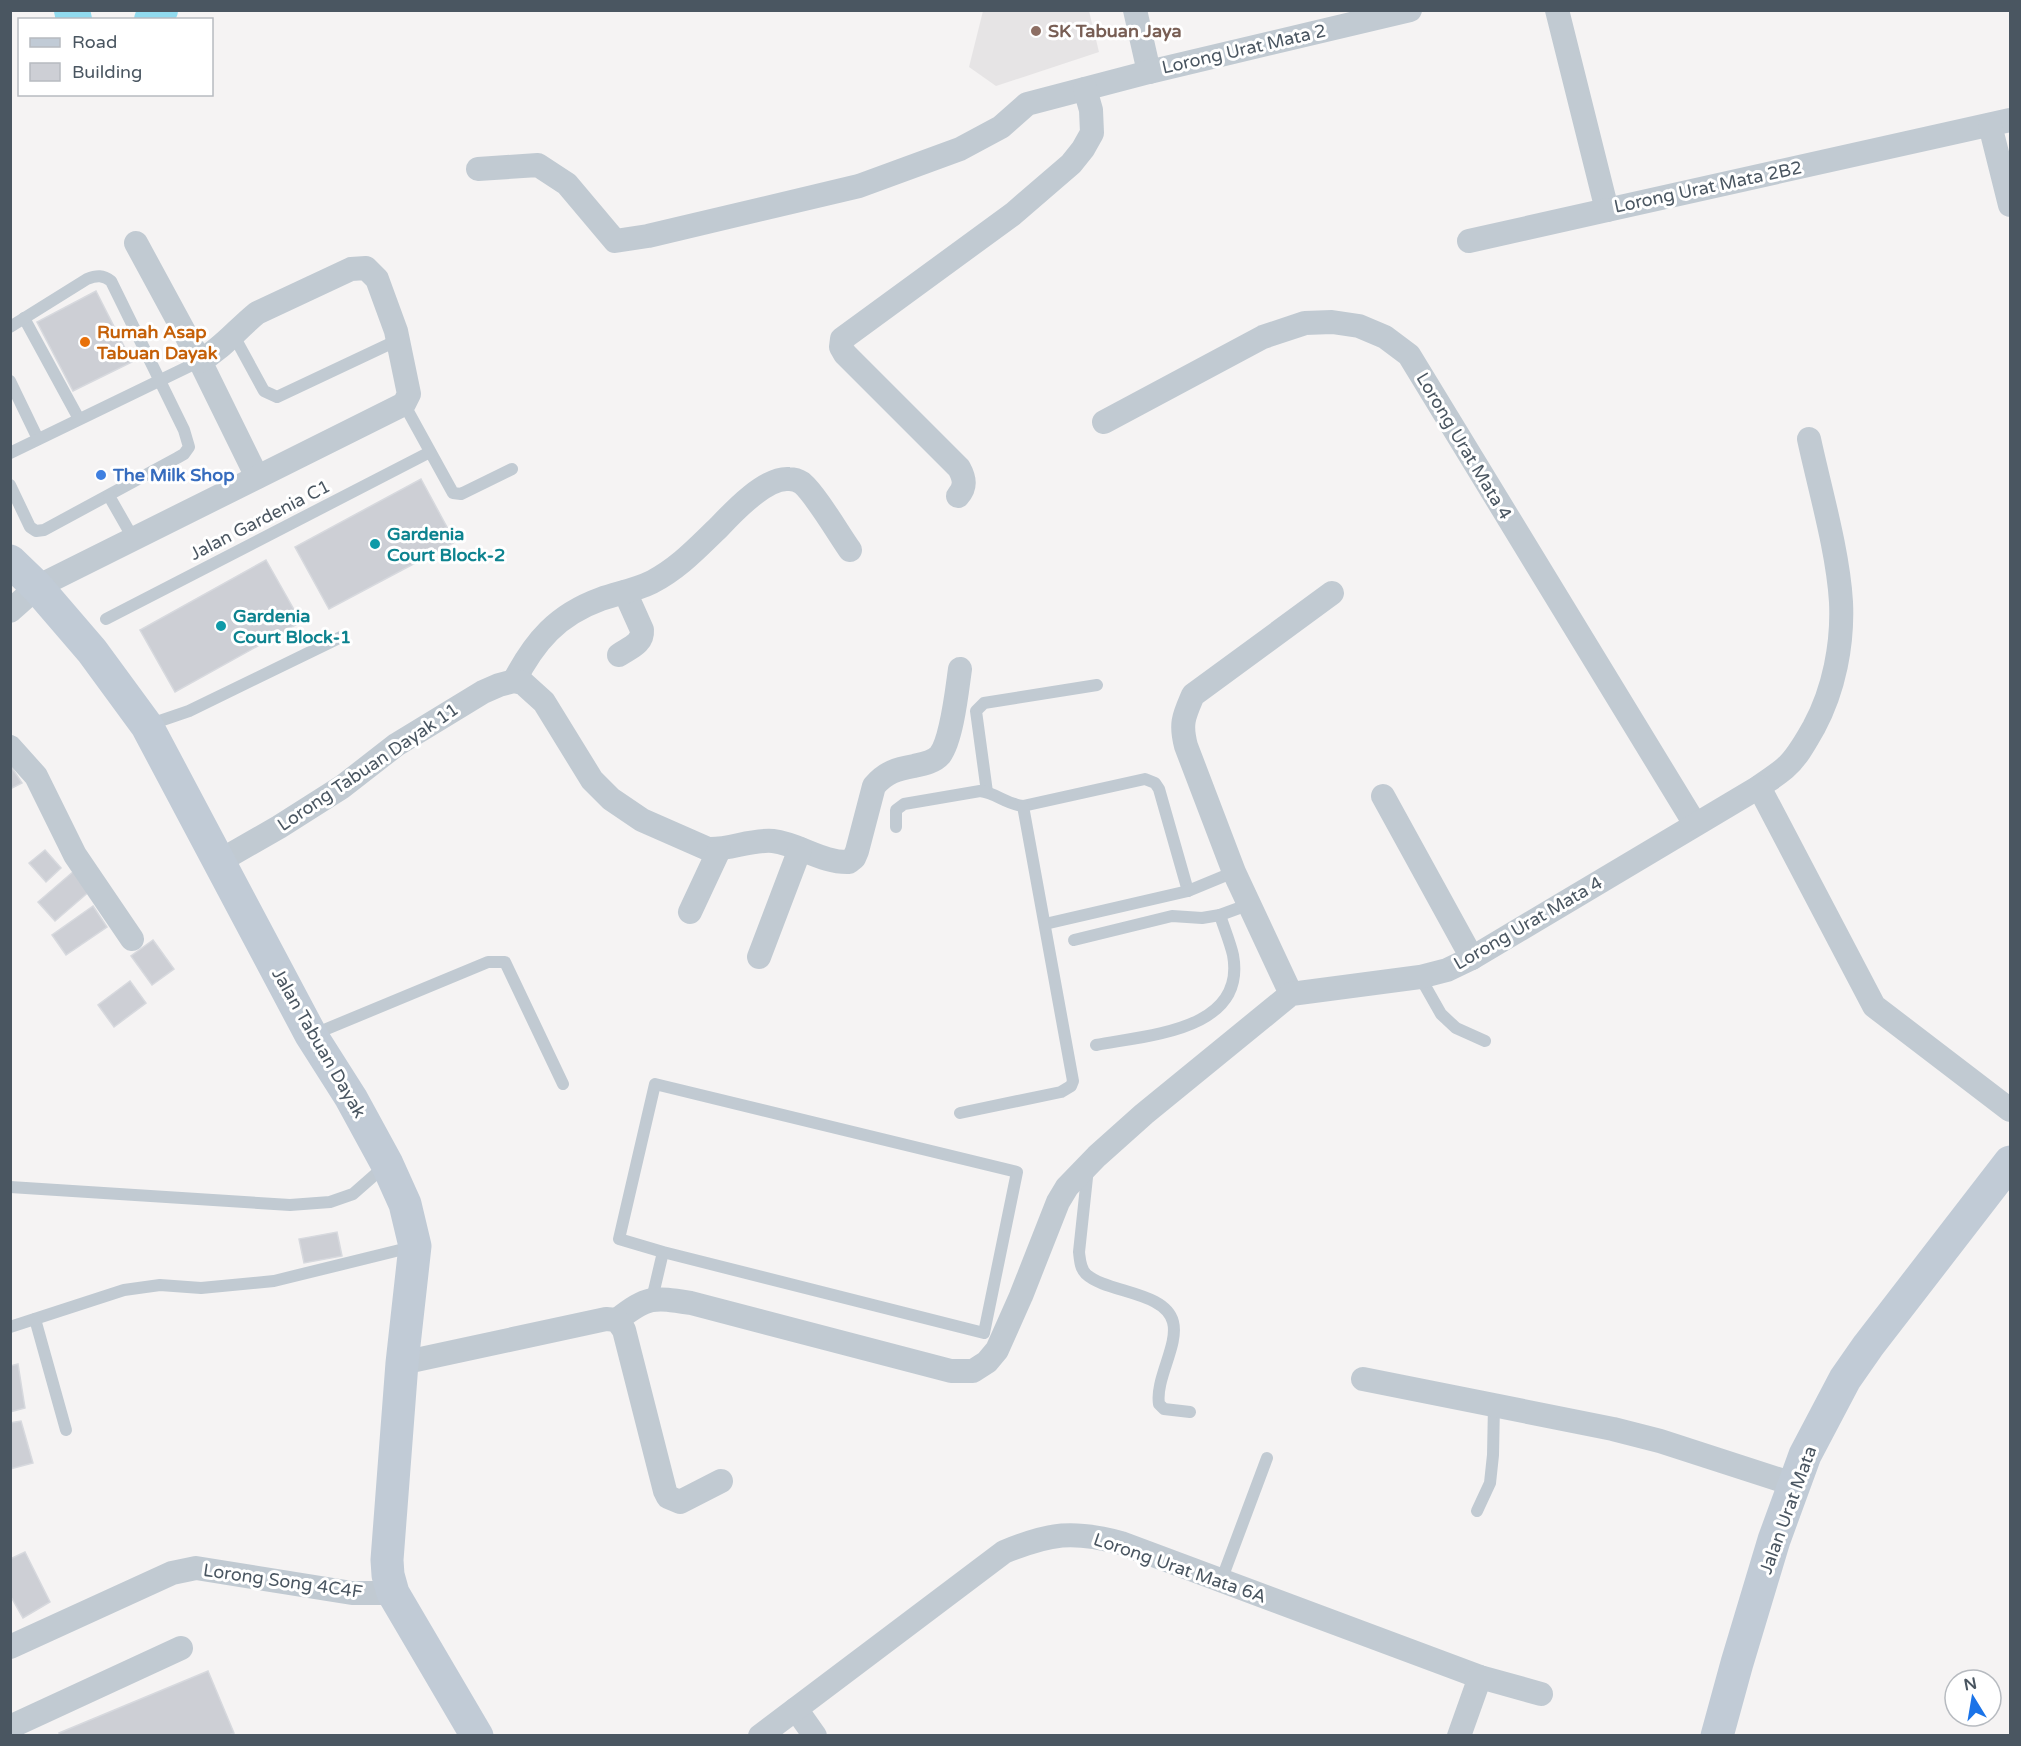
<svg xmlns="http://www.w3.org/2000/svg" width="2021" height="1746" font-family="'Varela Round',sans-serif">
<style>
.education{fill:#e6e4e5}
.lines{fill:none;stroke-linecap:round;stroke-linejoin:round}
.river{stroke:#90daee;stroke-width:36}
.building{fill:#cdcfd5;stroke:#d7d9de;stroke-width:1.5}
.lane{stroke:#c1cad2;stroke-width:12}
.street{stroke:#c1cad2;stroke-width:24}
.secondary{stroke:#c1cbd6;stroke-width:33}
.education-dot{fill:#8d6e63;stroke:#fff;stroke-width:2}
.food-dot{fill:#e8710a;stroke:#fff;stroke-width:2}
.shop-dot{fill:#3f7fe0;stroke:#fff;stroke-width:2}
.culture-dot{fill:#0f9aa8;stroke:#fff;stroke-width:2}
.labels{text-anchor:middle;stroke-width:6;stroke-linejoin:round;paint-order:stroke}
.education-label{font-size:18px;font-weight:bold;fill:#785e54;stroke:#fff;text-anchor:start}
.street-label{font-size:18px;fill:#4a5661;stroke:#fff}
.food-label{font-size:18px;font-weight:bold;fill:#c56008;stroke:#fff;text-anchor:start}
.shop-label{font-size:18px;font-weight:bold;fill:#366cbe;stroke:#fff;text-anchor:start}
.culture-label{font-size:18px;font-weight:bold;fill:#0d838f;stroke:#fff;text-anchor:start}
</style>
<rect width="100%" height="100%" fill="#f5f3f3"/>
<path class="education" d="M983,11H1089L1099,52L996,86L969,67Z"/>
<g class="lines">
<g class="river">
<path d="M72,10L74,20"/>
<path d="M152,20L160,10"/>
</g>
</g>
<g class="building">
<path d="M96,291L132,362L73,391L37,322Z"/>
<path d="M421,479L455,542L329,609L295,547Z"/>
<path d="M266,560L301,622L175,692L140,630Z"/>
<path d="M10,765L22,783L10,789Z"/>
<path d="M45,850L61,868L46,882L29,863Z"/>
<path d="M74,871L91,890L55,921L38,902Z"/>
<path d="M93,906L107,927L66,955L52,935Z"/>
<path d="M153,940L174,969L152,985L131,956Z"/>
<path d="M130,981L146,1003L114,1027L98,1005Z"/>
<path d="M337,1232L342,1256L304,1263L299,1239Z"/>
<path d="M18,1364L25,1408L10,1412V1366Z"/>
<path d="M21,1421L33,1463L10,1469V1423Z"/>
<path d="M25,1552L50,1602L23,1618L10,1595V1559Z"/>
<path d="M208,1671L234,1733L227,1736H60L59,1733Z"/>
</g>
<g class="lines">
<g class="lane">
<path d="M24,318L79,419"/>
<path d="M10,327L87,279C97,275 103,275 111,281L184,430L189,447L184,454L177,458L44,530L36,531L30,527L10,485"/>
<path d="M234,336L264,391L277,397L398,340"/>
<path d="M10,381L38,439"/>
<path d="M404,404L453,493L461,494L512,469"/>
<path d="M10,453L200,361"/>
<path d="M109,496L133,538"/>
<path d="M106,619L430,452"/>
<path d="M148,725L189,711L341,637"/>
<path d="M987,792L976,711L984,703L1097,685"/>
<path d="M896,827V810L904,804L980,791C996,793 1006,804 1023,806L1145,779L1155,783L1159,789L1188,891"/>
<path d="M1045,924L1188,891L1234,872"/>
<path d="M1074,940L1172,916L1202,918L1220,915"/>
<path d="M1420,977L1441,1014L1456,1028L1485,1041"/>
<path d="M312,1035L488,962H505L563,1084"/>
<path d="M1096,1045C1147,1035 1247,1031 1233,955C1230,942 1224,928 1220,915L1250,904"/>
<path d="M960,1113L1061,1092L1071,1086L1073,1081L1023,806"/>
<path d="M1088,1168L1079,1252C1080,1260 1080,1268 1086,1274C1106,1293 1165,1291 1173,1322C1179,1345 1155,1379 1159,1404L1164,1409L1190,1412"/>
<path d="M10,1187L290,1205L330,1202L353,1194L386,1165"/>
<path d="M652,1299L663,1252L984,1333L1017,1172L655,1084L619,1239L663,1252"/>
<path d="M35,1319L66,1430"/>
<path d="M10,1327L124,1290L160,1285L201,1288L274,1281L412,1247"/>
<path d="M1477,1511L1490,1483L1493,1455L1494,1405"/>
<path d="M1221,1581L1267,1458"/>
</g>
<g class="street">
<path d="M1135,10L1149,72"/>
<path d="M1557,10L1607,210L2010,120"/>
<path d="M1990,125L2010,205"/>
<path d="M478,169L538,165L567,184L615,241L648,236L859,186L960,149L1001,127L1027,104L1149,72L1410,10"/>
<path d="M1469,241L1607,210"/>
<path d="M136,243L200,361L257,477"/>
<path d="M1104,422L1263,337L1305,323L1332,322L1359,326L1385,337L1409,355L1695,824"/>
<path d="M958,496C966,487 965,479 959,468L845,354L841,347L842,339L1013,214L1071,164L1083,149L1092,133L1091,110L1085,89"/>
<path d="M10,611L37,587L404,404L409,394L396,331L377,279L366,268L351,269L257,313C237,329 223,348 200,361"/>
<path d="M619,655C629,648 643,644 642,630L625,592"/>
<path d="M514,681C535,641 557,615 601,599C618,593 636,590 652,582C680,567 697,548 719,527C734,511 766,477 789,479C793,479 799,481 802,483C816,495 838,533 850,550"/>
<path d="M10,747L36,776L75,855L132,939"/>
<path d="M1759,787C1767,781 1777,775 1785,768C1797,758 1806,741 1814,727C1834,690 1843,644 1841,602C1838,551 1820,490 1809,439"/>
<path d="M1383,796L1472,958"/>
<path d="M218,862L279,827L342,787L396,745L483,692L499,685L514,681L523,683L544,702L592,780L611,799L642,820L708,849C730,850 751,839 773,841C799,844 822,863 849,862L854,858L857,851L874,786C886,772 897,769 914,766C923,764 934,762 940,755C952,739 957,690 960,669"/>
<path d="M690,912L719,850"/>
<path d="M759,957L800,849"/>
<path d="M1291,994L1234,872L1186,746C1180,723 1184,716 1193,695L1332,593"/>
<path d="M617,1320C648,1296 653,1297 691,1303L951,1371H973L987,1362L997,1350L1021,1296L1058,1202L1067,1187L1097,1156L1144,1114L1291,994L1420,977L1447,970L1472,958L1759,787L1874,1006L2010,1110"/>
<path d="M402,1363L606,1319L617,1320L624,1330L665,1491L668,1497L680,1502L721,1481"/>
<path d="M1363,1379L1613,1429L1660,1441L1793,1484"/>
<path d="M10,1647L172,1573L196,1568L352,1593H393"/>
<path d="M796,1709L815,1736"/>
<path d="M10,1727L181,1648"/>
<path d="M760,1736L1004,1552C1050,1533 1073,1530 1121,1543L1480,1677L1541,1694"/>
<path d="M1459,1736L1480,1677"/>
</g>
<g class="secondary">
<path d="M10,561L37,587L92,651L147,726L311,1035L351,1098L387,1164L405,1204L415,1246L402,1363L387,1560L388,1575L393,1593L477,1736"/>
<path d="M1717,1736L1737,1663L1774,1540L1805,1455L1845,1379L1868,1346L2010,1162"/>
</g>
</g>
<circle class="education-dot" cx="1036" cy="31" r="6"/>
<circle class="food-dot" cx="85" cy="342" r="6"/>
<circle class="shop-dot" cx="101" cy="475" r="6"/>
<g class="culture-dot">
<circle cx="375" cy="544" r="6"/>
<circle cx="221" cy="626" r="6"/>
</g>
<g class="labels">
<g class="education-label">
<text x="1048" y="37">SK Tabuan Jaya</text>
</g>
<g class="street-label">
<text transform="translate(1244 49) rotate(-13)" y="6">Lorong Urat Mata 2</text>
<text transform="translate(1708 187) rotate(-12)" y="6">Lorong Urat Mata 2B2</text>
<text transform="translate(1464 446) rotate(59)" y="6">Lorong Urat Mata 4</text>
<text transform="translate(260 520) rotate(-27)" y="6">Jalan Gardenia C1</text>
<text transform="translate(368 767) rotate(-34)" y="6">Lorong Tabuan Dayak 11</text>
<text transform="translate(1528 923) rotate(-30)" y="6">Lorong Urat Mata 4</text>
<text transform="translate(319 1043) rotate(60)" y="6">Jalan Tabuan Dayak</text>
<text transform="translate(1788 1510) rotate(-70)" y="6">Jalan Urat Mata</text>
<text transform="translate(1180 1568) rotate(19)" y="6">Lorong Urat Mata 6A</text>
<text transform="translate(283 1581) rotate(8)" y="6">Lorong Song 4C4F</text>
</g>
<g class="food-label">
<text x="97" y="338">Rumah Asap<tspan x="97" dy="21">Tabuan Dayak</tspan></text>
</g>
<g class="shop-label">
<text x="113" y="481">The Milk Shop</text>
</g>
<g class="culture-label">
<text x="387" y="540">Gardenia<tspan x="387" dy="21">Court Block-2</tspan></text>
<text x="233" y="622">Gardenia<tspan x="233" dy="21">Court Block-1</tspan></text>
</g>
</g>
<rect width="2021" height="1746" fill="none" stroke="#4a5661" stroke-width="24"/>
<rect x="18" y="18" width="195" height="78" fill="#ffffff" stroke="#b7bbc0" stroke-width="1.5"/>
<rect x="30" y="38" width="30" height="9" fill="#c1cbd6" stroke="#b7bbc0" stroke-width="1.5"/>
<text x="72" y="48" font-size="18" fill="#4a5661">Road</text>
<rect x="30" y="63" width="30" height="18" fill="#cdcfd5" stroke="#b7bbc0" stroke-width="1.5"/>
<text x="72" y="78" font-size="18" fill="#4a5661">Building</text>
<g transform="translate(1973 1698) rotate(349)"><circle r="28" fill="#ffffff" stroke="#b7bbc0" stroke-width="1.5"/>
<path d="M0-4.5L10 22L0 15L-10 22Z" fill="#1a73e8"/>
<text y="-9" font-size="16" font-weight="bold" text-anchor="middle" fill="#4a5661">N</text>
</g>
</svg>
